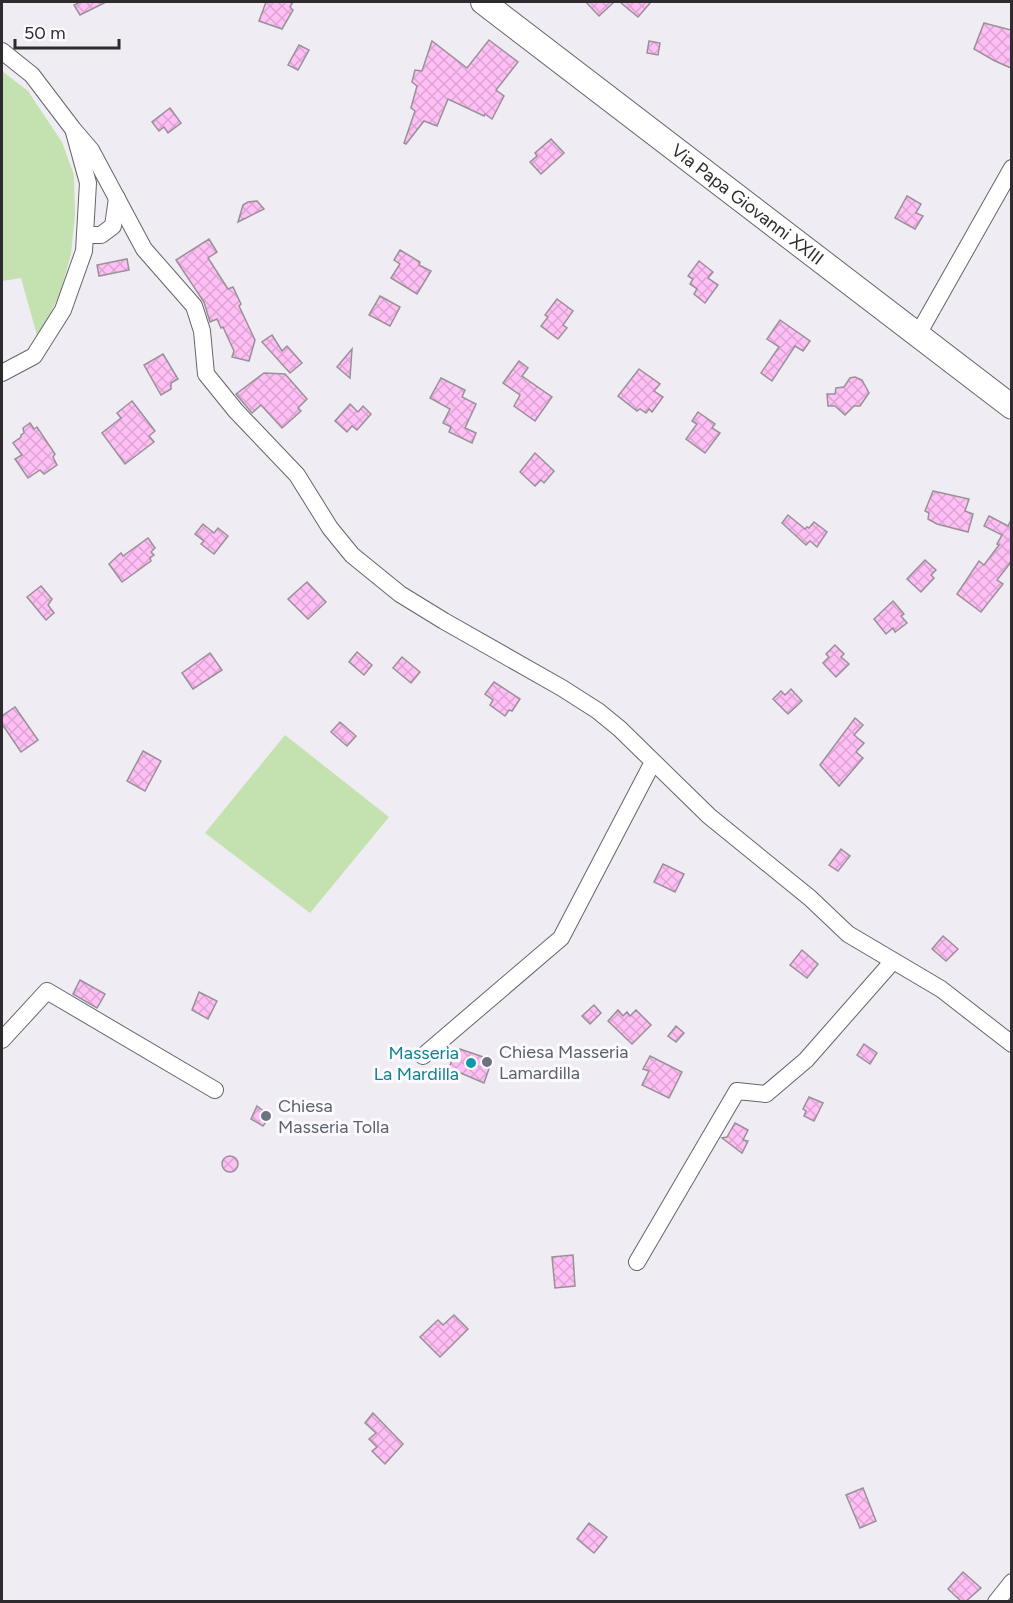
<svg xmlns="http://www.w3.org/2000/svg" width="1013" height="1603" font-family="Figtree,sans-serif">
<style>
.green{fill:#c4e2af}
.building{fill:url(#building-cross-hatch);stroke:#989196;stroke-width:1.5}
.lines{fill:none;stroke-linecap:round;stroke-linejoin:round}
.street-casing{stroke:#66646a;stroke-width:18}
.secondary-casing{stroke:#66646a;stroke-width:26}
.street{stroke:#fff;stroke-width:16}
.secondary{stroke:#fff;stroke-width:24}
.worship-dot{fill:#6b7280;stroke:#fcfaff;stroke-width:2}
.culture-dot{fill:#0f9aa8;stroke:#fcfaff;stroke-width:2}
.labels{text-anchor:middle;stroke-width:6;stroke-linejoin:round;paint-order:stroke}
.street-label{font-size:18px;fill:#2d2b2e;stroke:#fcfaff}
.worship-label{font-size:18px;fill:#5b616d;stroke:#fcfaff;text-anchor:start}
.culture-label{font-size:18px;fill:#0d838f;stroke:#fcfaff;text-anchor:end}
</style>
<defs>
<pattern id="building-cross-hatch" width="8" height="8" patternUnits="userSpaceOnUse" patternTransform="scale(1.5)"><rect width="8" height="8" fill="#ffbff5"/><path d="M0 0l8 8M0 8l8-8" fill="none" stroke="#dba4d2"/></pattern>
</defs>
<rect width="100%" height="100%" fill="#efecf4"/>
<g class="green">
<path d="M2,71L28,91L62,142L74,175L75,215L71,254L61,291L38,339L21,278L2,281Z"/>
<path d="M285,735L389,817L310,913L205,833Z"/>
</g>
<g class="building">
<path d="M80,2H106L80,15L74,5Z"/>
<path d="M266,2H293L290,7L293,10L282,29L259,21Z"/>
<path d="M586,2H614L599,16Z"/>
<path d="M620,2H651L638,17Z"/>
<path d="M984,23L1011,30V68L995,61L974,49Z"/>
<path d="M489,40L518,62L496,90L504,96L492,119L485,114L484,116L448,99L437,126L424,121L406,144L404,143L415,111L411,108L417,86L412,82L415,70L422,71L432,41L467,68Z"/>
<path d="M649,41L660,43L658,55L647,53Z"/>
<path d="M299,45L309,50L298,70L288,65Z"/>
<path d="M170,108L181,123L168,133L164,127L159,131L152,122Z"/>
<path d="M551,139L564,153L541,174L530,162L537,156L535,153Z"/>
<path d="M907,196L921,204L916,213L923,216L915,229L895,218Z"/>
<path d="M257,201L264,209L238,222L243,205L248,202Z"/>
<path d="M209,239L217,252L208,258L228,289L233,287L241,304L239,306L255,340L249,361L232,357L234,351L223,327L221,328L217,319L210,322L204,302L176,260Z"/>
<path d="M400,250L420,262L419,265L431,271L417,294L391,278L400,264L394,260Z"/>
<path d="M127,259L129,270L99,276L97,265Z"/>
<path d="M699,261L713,272L708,278L718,285L705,303L694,294L697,289L690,284L693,279L688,276Z"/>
<path d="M380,296L400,307L390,326L369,315Z"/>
<path d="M557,299L573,311L563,325L567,328L558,339L541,326L548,317L545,315Z"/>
<path d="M780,320L810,341L803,351L795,346L772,381L761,373L779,347L767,339Z"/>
<path d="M272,335L282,351L287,346L302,363L290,373L262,342Z"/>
<path d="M352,349L350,378L337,367Z"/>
<path d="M163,354L178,379L171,383V389L161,395L144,365Z"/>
<path d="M519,361L528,368L522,376L552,397L535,421L514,406L520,395L503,383Z"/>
<path d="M639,369L660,384L654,391L663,397L652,412L649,409L646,413L640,409L637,411L618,396Z"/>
<path d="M264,373L285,374L307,399L298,408L301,411L282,428L261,405L252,413L236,394Z"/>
<path d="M855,377L862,380L869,393L860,406H854L845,415L835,406H828L827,394H835L836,388L844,387L850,378Z"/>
<path d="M441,378L465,390L462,397L476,404L465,428L476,433L472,443L449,432L451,427L443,423L450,409L430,398Z"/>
<path d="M132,401L155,431L149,436L154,442L125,464L102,433L121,418L117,413Z"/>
<path d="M350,404L358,412L363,406L371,414L357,430L352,426L347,432L335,421Z"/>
<path d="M698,412L715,424L712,428L720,433L705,453L686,439L697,424L692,421Z"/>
<path d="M30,423L34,429L37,427L55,454L53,457L57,465L44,474L40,470L28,478L15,459L22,455L13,443L21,437V435L24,433L23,428Z"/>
<path d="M535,453L554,471L544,483L541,480L535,486L520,472Z"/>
<path d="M933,491L969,499L965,511L973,514L968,532L937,524L928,519L929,513L925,511Z"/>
<path d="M788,515L805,529L807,527L809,528L814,522L827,532L817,547L810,541L806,545L782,523Z"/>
<path d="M989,516L1008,526L1011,520V562L997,580L1003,584L981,612L957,594L979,561L984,565L999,545L997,544L1002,535L984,526Z"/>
<path d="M203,524L214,533L218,528L228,536L214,554L201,544L204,541L195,534Z"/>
<path d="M148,538L155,548L151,552L154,555L150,558L151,561L122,582L109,564L121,553L123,556Z"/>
<path d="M925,560L936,570L931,575L934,578L921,592L907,579Z"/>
<path d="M307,582L326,602L308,619L288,599Z"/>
<path d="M41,586L52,599L48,605L54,613L46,620L27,597Z"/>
<path d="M893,601L904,614L901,616L907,623L895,632L893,628L886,634L874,619Z"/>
<path d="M835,645L844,654L841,657L849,664L836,677L823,663L829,657L826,654Z"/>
<path d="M357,652L372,665L364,675L349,662Z"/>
<path d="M210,653L222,670L193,689L182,673Z"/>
<path d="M402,657L420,672L411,683L393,668Z"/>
<path d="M494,682L520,699L512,711L509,710L505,716L490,705L493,700L485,694Z"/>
<path d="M791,689L802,701L788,714L773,699L781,691L785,695Z"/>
<path d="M15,707L38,740L21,752L2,724V716Z"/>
<path d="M855,718L863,725L854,735L864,743L856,752L863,758L839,786L820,765Z"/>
<path d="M340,722L356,736L347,746L331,732Z"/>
<path d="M143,751L161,761L145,791L127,781Z"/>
<path d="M841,849L850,856L838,871L829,865Z"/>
<path d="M663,864L684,874L675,892L654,882Z"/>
<path d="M943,936L958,949L946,961L932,949Z"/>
<path d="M802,950L818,964L807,978L790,965Z"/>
<path d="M80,980L105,994L97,1008L73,994Z"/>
<path d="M199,992L217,1001L208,1019L192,1010Z"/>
<path d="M594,1005L601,1013L590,1024L582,1016Z"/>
<path d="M618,1010L623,1016L627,1012L630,1016L636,1010L651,1025L632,1044L608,1021Z"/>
<path d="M676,1026L684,1033L676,1042L668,1036Z"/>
<path d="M864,1044L877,1053L870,1064L857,1055Z"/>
<path d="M460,1049L492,1060L484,1083L449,1068L453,1057L456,1058Z"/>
<path d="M650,1056L682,1072L669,1098L642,1085L649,1071L643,1069Z"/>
<path d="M809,1097L823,1103L814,1121L804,1116L806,1111L803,1109Z"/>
<path d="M257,1106L270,1116L263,1126L251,1119Z"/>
<path d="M735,1123L748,1130L743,1140L748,1141L742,1153L722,1138L727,1137Z"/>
<circle cx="230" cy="1164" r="8"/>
<path d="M573,1255L575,1286L555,1288L552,1257Z"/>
<path d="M454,1315L468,1329L440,1357L420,1337L438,1320L443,1325Z"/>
<path d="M373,1413L403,1444L385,1464L372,1451L377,1447L369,1439L376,1433L365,1423Z"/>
<path d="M863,1488L876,1521L860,1528L846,1495Z"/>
<path d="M589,1523L607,1537L594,1553L577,1539Z"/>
<path d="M963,1572L981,1588L965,1602H962L948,1589Z"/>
</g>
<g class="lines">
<g class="street-casing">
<g id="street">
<path d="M2,51L32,75L73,129L91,150L144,249L194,306L202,331L206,374L236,411L297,475L330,528L352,555L400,594L444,621L562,688L598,711L620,729L709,816L810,898L848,934L941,989L1012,1044"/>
<path d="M85,235H101L113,226L117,198"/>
<path d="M917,336L1012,168"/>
<path d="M2,373L34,356L63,310L84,251L88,183L74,132"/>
<path d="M2,1040L47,991L215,1090"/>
<path d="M423,1056L561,938L653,762"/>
<path d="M637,1262L737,1091L766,1094L806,1060L893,961"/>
<path d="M996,1602L1012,1582"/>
</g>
</g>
<g class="secondary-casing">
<g id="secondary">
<path id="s1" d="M483,2L1012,407"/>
</g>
</g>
<use href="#street" class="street"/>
<use href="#secondary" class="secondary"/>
</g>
<g class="worship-dot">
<circle cx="487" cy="1062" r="6"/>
<circle cx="266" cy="1116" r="6"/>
</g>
<circle class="culture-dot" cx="471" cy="1063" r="6"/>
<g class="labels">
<g class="street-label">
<text dy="6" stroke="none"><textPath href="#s1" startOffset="333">Via Papa Giovanni XXIII</textPath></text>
</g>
<g class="worship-label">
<text x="499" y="1058">Chiesa Masseria<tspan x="499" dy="21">Lamardilla</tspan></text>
<text x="278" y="1112">Chiesa<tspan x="278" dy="21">Masseria Tolla</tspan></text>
</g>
<g class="culture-label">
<text x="459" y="1059">Masseria<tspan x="459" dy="21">La Mardilla</tspan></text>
</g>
</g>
<rect width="1013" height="1603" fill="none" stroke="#2d2b2e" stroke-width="6"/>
<path d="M15 39v9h104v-9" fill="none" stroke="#2d2b2e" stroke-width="3"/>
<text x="24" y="39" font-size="18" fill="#2d2b2e" stroke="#fcfaff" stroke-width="4.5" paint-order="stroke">50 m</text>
</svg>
